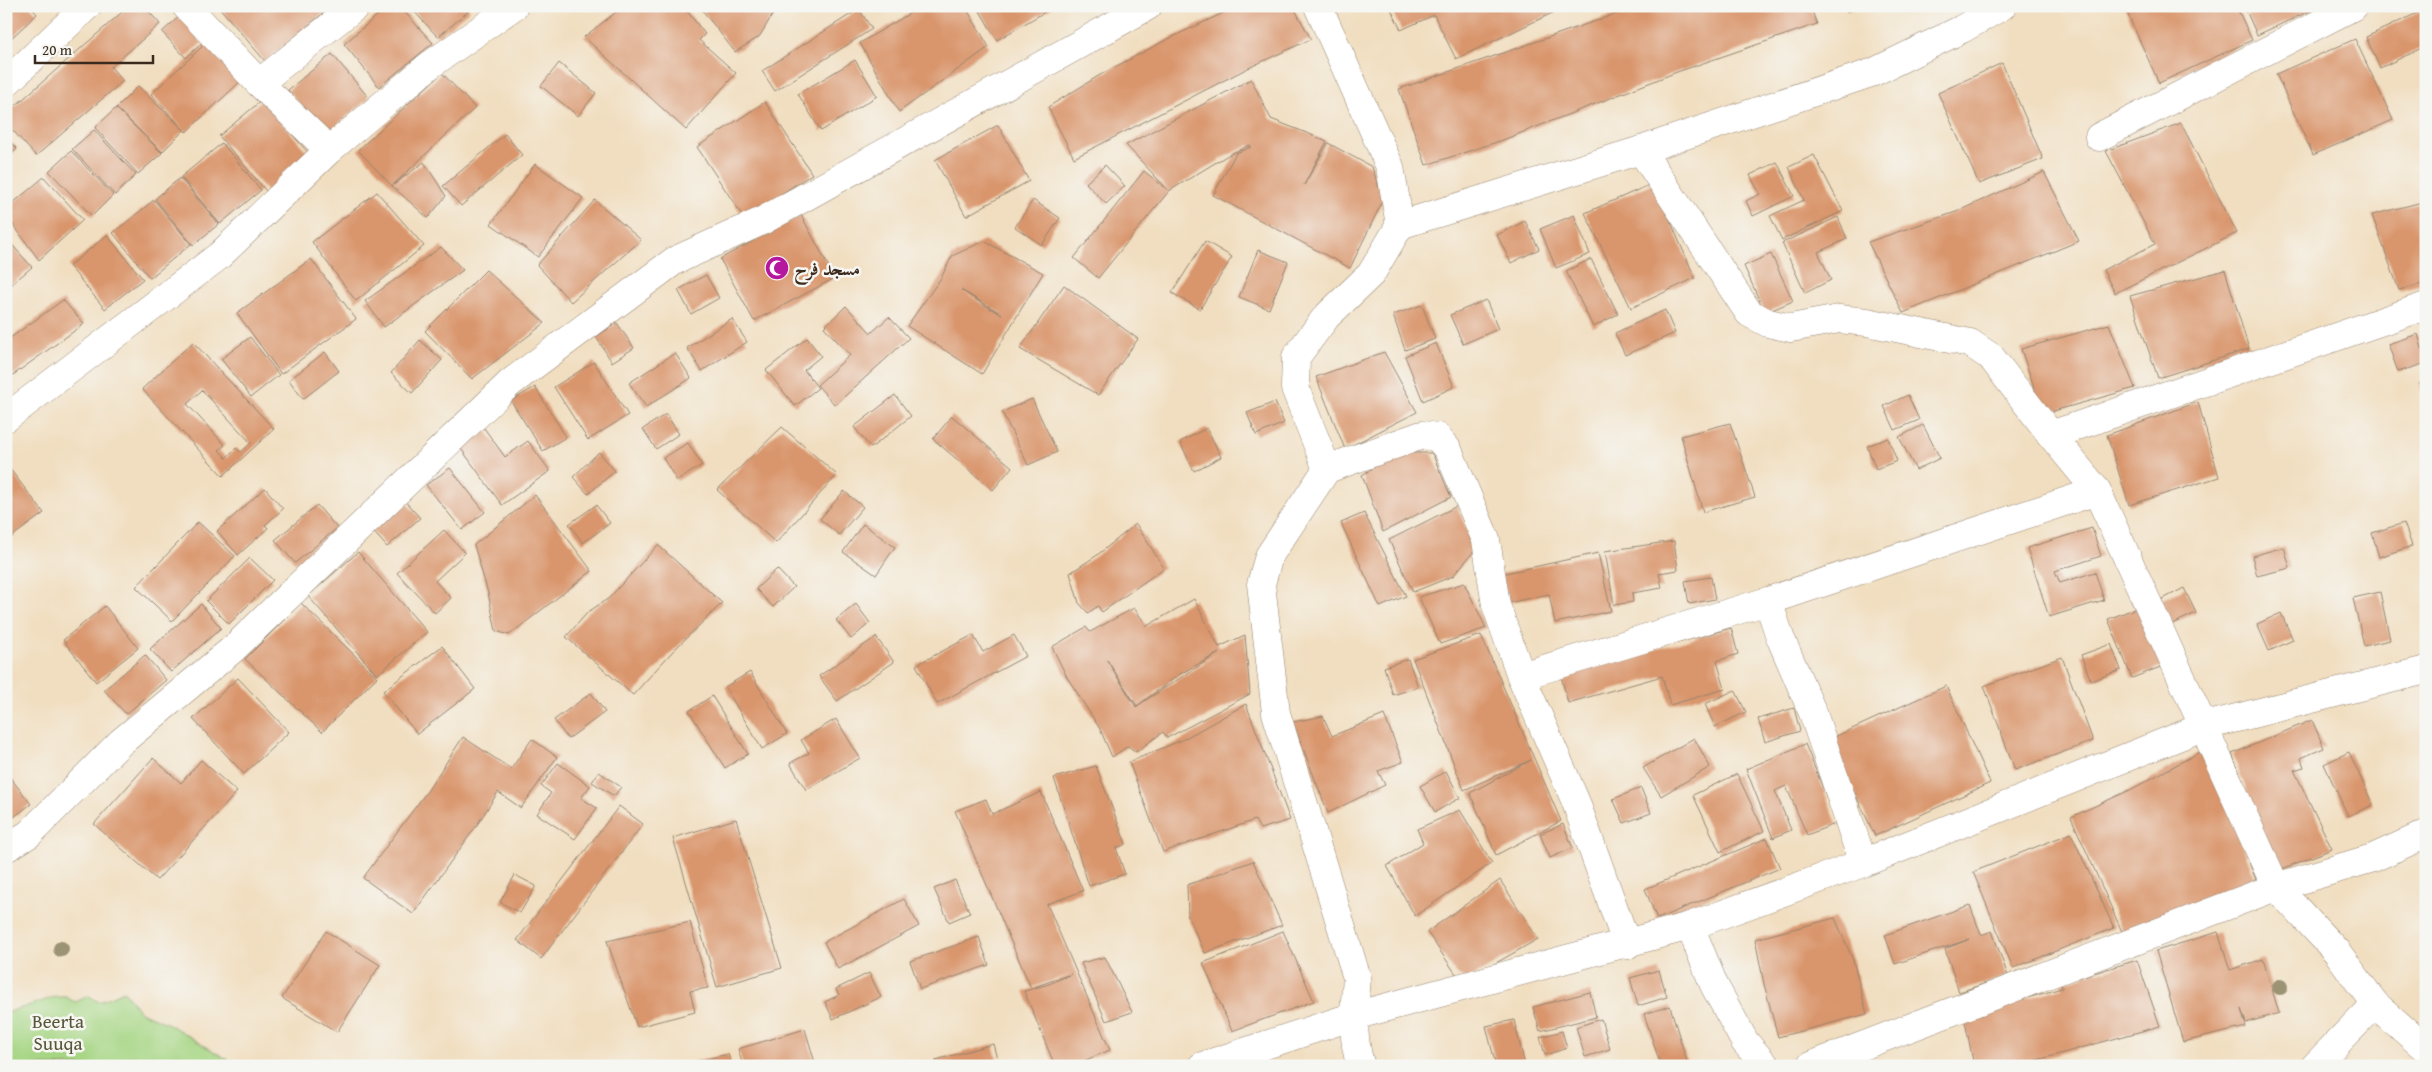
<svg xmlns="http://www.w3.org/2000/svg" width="2432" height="1072" font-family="'Gentium Book Plus',Amiri,serif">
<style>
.green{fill:#a6d583;stroke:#708050}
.building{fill:#d9956c;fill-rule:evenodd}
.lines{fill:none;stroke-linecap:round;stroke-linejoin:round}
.minor-casing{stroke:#96846f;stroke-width:29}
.minor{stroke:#fff;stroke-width:28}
.tree{fill:#9c9375}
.labels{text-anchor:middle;stroke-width:5;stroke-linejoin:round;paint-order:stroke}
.poi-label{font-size:19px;font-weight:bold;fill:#3b2a1e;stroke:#f6f6f2;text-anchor:start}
.park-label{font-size:19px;fill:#565537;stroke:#f6f6f2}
</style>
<rect width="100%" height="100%" fill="#f6f6f2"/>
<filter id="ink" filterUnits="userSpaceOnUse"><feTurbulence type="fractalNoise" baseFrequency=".02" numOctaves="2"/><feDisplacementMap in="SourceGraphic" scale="10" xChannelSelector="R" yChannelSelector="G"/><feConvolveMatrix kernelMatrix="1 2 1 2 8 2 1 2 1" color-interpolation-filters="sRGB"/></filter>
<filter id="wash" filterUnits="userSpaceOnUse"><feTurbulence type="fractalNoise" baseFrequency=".0096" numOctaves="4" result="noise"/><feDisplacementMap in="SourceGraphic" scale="20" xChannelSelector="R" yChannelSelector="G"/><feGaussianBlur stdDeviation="1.12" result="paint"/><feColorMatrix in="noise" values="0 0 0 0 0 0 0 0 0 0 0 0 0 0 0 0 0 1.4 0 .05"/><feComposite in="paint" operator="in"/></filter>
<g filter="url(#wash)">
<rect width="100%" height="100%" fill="#f1dec0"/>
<path class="green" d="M124,991L140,1012L167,1023L238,1066H6V1013L55,997H66L75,1002L89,996L99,1002Z"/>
<g id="blocks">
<g class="building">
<path d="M6,6H30L37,14L6,43Z"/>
<path d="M129,6H144L160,24L111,67L123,81L36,156L6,123V114Z"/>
<path d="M218,6H332L265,61Z"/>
<path d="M388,6H399L433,43L379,87L344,44Z"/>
<path d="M409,6H467L470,10L438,37Z"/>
<path d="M624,6H683L705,34L699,40L736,73L686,130L584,37Z"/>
<path d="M699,6H778L759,37L735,52Z"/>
<path d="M922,6H965L989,47L899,112L860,43Z"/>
<path d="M977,6H1055L997,40Z"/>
<path d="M1238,6H1293L1311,39L1246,69L1074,158L1048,107L1100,75L1164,41Z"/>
<path d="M1567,6L1456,59L1434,15L1401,30L1390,7Z"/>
<path d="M1639,6H1810L1817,24L1677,72L1503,140L1426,165L1399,89Z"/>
<path d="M1845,6H1860L1847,11Z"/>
<path d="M2124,6H2236L2252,40L2159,83Z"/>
<path d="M2244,6H2310L2312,10L2257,35Z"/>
<path d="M859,9L872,29L775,91L762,71Z"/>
<path d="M2426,9V46L2380,68L2366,37Z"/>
<path d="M181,15L204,41L186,58L162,32Z"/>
<path d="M2355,39L2393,120L2313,155L2276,74Z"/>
<path d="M206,43L241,81L186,132L151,94Z"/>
<path d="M332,54L369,98L325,135L288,90Z"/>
<path d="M855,60L877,96L821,131L798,94Z"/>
<path d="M559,63L596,93L578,116L541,86Z"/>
<path d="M2002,63L2043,159L1979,184L1938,93Z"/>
<path d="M442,73L475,108L392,186L358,150Z"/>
<path d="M1251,79L1271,119L1327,141L1304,185L1328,143L1372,167L1383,200L1350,268L1213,195L1236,153L1251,147L1250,145L1228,155L1169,191L1098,278L1074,258L1144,171L1169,191L1126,145Z"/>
<path d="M138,86L184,130L162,152L116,108Z"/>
<path d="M262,100L310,155L267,192L219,136Z"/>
<path d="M765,102L812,174L744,218L697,147Z"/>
<path d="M116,108L162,153L138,174L95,128Z"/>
<path d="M2181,123L2237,233L2115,293L2103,270L2155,244L2106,151Z"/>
<path d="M998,125L1029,181L966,216L935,160Z"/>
<path d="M94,130L136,175L115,195L72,149Z"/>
<path d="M505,134L522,155L461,206L443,186Z"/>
<path d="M6,137L17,149L6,158Z"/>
<path d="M222,143L261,190L220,224L181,177Z"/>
<path d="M71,151L113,195L92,216L49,171Z"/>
<path d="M1814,155L1843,211L1782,240L1770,216L1804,200L1789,167Z"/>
<path d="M424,162L446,196L428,218L392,186Z"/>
<path d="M1777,162L1794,196L1753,216L1746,201L1760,194L1750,175Z"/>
<path d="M535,164L583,198L538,257L491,224Z"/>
<path d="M1105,165L1125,186L1106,204L1086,183Z"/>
<path d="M2044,172L2079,241L1903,313L1868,242L1956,212Z"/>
<path d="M44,177L83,220L39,260L6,215V209Z"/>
<path d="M180,178L219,224L193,245L155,199Z"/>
<path d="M1654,183L1695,278L1631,308L1585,213Z"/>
<path d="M377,192L424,246L356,301L312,242Z"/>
<path d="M154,200L191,244L150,278L113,233Z"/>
<path d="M595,200L641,240L571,302L537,265Z"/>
<path d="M1033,200L1060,218L1042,245L1015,227Z"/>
<path d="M2426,201V283L2399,290L2372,215Z"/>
<path d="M801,215L835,278L754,321L720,259Z"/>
<path d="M1574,215L1590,254L1556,268L1540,229Z"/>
<path d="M1838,217L1847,239L1818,252L1831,280L1805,293L1782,243Z"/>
<path d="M1525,221L1539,249L1511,263L1497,235Z"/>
<path d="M107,235L143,279L105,309L69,266Z"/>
<path d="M6,238L32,267L6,289Z"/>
<path d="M984,241L1043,273L982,374L907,326L941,278L952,256ZM961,290L1002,314H1001L984,305Z"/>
<path d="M1205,241L1232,257L1200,309L1172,293Z"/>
<path d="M441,247L463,270L384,327L365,301Z"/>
<path d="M1258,250L1288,262L1269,309L1239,297Z"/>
<path d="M1771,254L1793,301L1765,313L1744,266Z"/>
<path d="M311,259L356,319L281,374L237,313Z"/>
<path d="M1591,259L1618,314L1593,327L1566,271Z"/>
<path d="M486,270L545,323L472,379L425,331Z"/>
<path d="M2225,270L2249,349L2158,378L2130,296Z"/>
<path d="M706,275L719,298L691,314L678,290Z"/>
<path d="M1064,285L1138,339L1098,395L1020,349Z"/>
<path d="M63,300L84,324L6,380V341Z"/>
<path d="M1486,300L1498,329L1463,344L1450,315Z"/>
<path d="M1422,305L1435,339L1405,350L1393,315Z"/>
<path d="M846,306L871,333L889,317L909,338L835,405L817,385L850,355L824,327Z"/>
<path d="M1665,310L1675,333L1625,355L1615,333Z"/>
<path d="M732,319L747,342L702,371L687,348Z"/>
<path d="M617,323L634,348L612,362L596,337Z"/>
<path d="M2109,324L2135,388L2043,414L2021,349Z"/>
<path d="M2418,334L2426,363L2398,372L2388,344Z"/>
<path d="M250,337L279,375L251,397L221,359Z"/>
<path d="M807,338L821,356L804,370L818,388L795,406L766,370Z"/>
<path d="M420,340L442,360L412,393L391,373Z"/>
<path d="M193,342L274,429L223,476L142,389ZM202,390L251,443L241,452L236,448L226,458L219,450L225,445L187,404Z"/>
<path d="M1436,343L1454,387L1423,401L1405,356Z"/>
<path d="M325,352L339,371L303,399L289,380Z"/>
<path d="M1384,352L1417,412L1345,449L1316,377Z"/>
<path d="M675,353L691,378L646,407L629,383Z"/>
<path d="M594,362L628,415L588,440L554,387Z"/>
<path d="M2426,382V406H2425L2420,383Z"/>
<path d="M535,387L566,437L543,451L511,401Z"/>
<path d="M895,395L911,416L871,448L854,427Z"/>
<path d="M1908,395L1919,420L1895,430L1884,406Z"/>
<path d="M1032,399L1057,452L1028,465L1002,412Z"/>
<path d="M1275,402L1284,423L1256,435L1247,413Z"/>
<path d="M2198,402L2219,477L2129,505L2107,435Z"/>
<path d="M666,414L679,434L656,449L643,429Z"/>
<path d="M952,416L1012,467L993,490L933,439Z"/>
<path d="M1730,423L1755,497L1703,512L1681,436Z"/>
<path d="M1923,425L1940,458L1916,470L1899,437Z"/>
<path d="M782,427L837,475L776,543L717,490Z"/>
<path d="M484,428L505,457L528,441L550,471L502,505L459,446Z"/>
<path d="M1207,428L1221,457L1194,471L1180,442Z"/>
<path d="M1888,438L1897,461L1876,469L1867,446Z"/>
<path d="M688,443L702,465L677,481L663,458Z"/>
<path d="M599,452L615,471L588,494L573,477Z"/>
<path d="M1397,453H1432L1451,497L1383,532L1362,475Z"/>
<path d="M6,464L44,513L6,541Z"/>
<path d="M450,468L485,512L462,530L426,485Z"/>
<path d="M265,488L283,509L265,525L268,528L238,555L217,531Z"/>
<path d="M844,491L863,507L839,535L820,519Z"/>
<path d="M535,495L592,571L509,635L496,631L488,593L474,545Z"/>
<path d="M403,499L420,518L387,547L370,528Z"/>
<path d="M317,505L337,528L295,563L275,540Z"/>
<path d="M596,505L610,523L583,543L569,524Z"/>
<path d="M1457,506L1475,550L1453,576L1413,592L1389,540Z"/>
<path d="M1364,513L1406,596L1380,607L1341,523Z"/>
<path d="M198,522L235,556L172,621L136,587Z"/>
<path d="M2404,523L2412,546L2379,557L2372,533Z"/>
<path d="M863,524L895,547L876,575L843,552Z"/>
<path d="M1136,524L1164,568L1102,612L1098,606L1088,613L1079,603L1070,573L1096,556Z"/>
<path d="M2092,528L2101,556L2055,571L2060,583L2095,572L2104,600L2049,617L2027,548Z"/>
<path d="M444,530L465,553L435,581L451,598L435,613L397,573Z"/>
<path d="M1674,541L1678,570L1659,573L1662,588L1632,593L1633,602L1614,605L1605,551Z"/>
<path d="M658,545L722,603L672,652L633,695L566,637L588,612L609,598Z"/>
<path d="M2284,547L2290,568L2257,576L2252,556Z"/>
<path d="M358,552L427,632L377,675L308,596Z"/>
<path d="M1598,553L1611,611L1555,623L1549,594L1508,603L1501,574Z"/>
<path d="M250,558L273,580L229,624L206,601Z"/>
<path d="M777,569L794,587L773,607L756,589Z"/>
<path d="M1711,577L1715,599L1689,604L1685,581Z"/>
<path d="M1464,583L1486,628L1440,644L1419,597Z"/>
<path d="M2184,588L2196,613L2172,624L2161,600Z"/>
<path d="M2380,592L2390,640L2364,646L2353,598Z"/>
<path d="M1194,599L1219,647L1245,635L1250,694L1167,738L1163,732L1136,752L1128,746L1112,757L1100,729L1067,677L1052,647L1086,627L1090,632L1134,608L1147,626ZM1219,653L1143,702L1136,707L1107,660L1137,706L1180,674Z"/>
<path d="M301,603L377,677L322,732L245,659Z"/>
<path d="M201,604L221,628L171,672L150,649Z"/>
<path d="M856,604L870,623L851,639L836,620Z"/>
<path d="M105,606L138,648L96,682L63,640Z"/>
<path d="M2139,607L2163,666L2132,678L2108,619Z"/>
<path d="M2281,613L2293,640L2269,651L2257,624Z"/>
<path d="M1731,628L1738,654L1717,661L1725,689L1670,705L1662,676L1568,703L1561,676Z"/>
<path d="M973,635L983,652L1014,635L1026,656L937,704L916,665Z"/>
<path d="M1481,635L1561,821L1496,855L1470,793L1531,760L1464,790L1413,659Z"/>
<path d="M876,637L894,662L837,701L819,676Z"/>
<path d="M2111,644L2121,670L2091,681L2081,655Z"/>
<path d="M442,646L475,689L417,734L383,691Z"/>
<path d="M145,655L166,680L126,714L104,690Z"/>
<path d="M2062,657L2093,741L2015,770L1984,686Z"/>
<path d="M1408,659L1418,687L1393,695L1384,667Z"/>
<path d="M750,672L787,734L762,749L725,687Z"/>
<path d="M238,678L289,732L244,774L193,719Z"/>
<path d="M1946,686L1990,783L1875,836L1830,739Z"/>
<path d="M1735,690L1746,712L1715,727L1705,704Z"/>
<path d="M591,693L605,712L568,739L554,720Z"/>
<path d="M712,696L748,754L725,768L689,711Z"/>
<path d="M1246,704L1290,820L1260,829L1255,820L1163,852L1129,762L1182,740Z"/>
<path d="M1794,708L1800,731L1765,742L1758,719Z"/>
<path d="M1384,715L1403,762L1378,771L1385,785L1328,813L1293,722L1323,716L1332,736Z"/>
<path d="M836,719L860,758L806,790L790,763L809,753L801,740Z"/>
<path d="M2312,720L2324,748L2301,758L2304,767L2294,770L2332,849L2279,870L2232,754Z"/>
<path d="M463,737L511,769L532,739L557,757L521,808L498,792L477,825L413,914L363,878L428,790Z"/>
<path d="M1694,738L1710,767L1661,796L1643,768Z"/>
<path d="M1805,744L1837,823L1807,835L1786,786L1775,791L1791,830L1773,838L1746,769Z"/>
<path d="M2200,752L2230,814L2256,880L2123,934L2071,817L2130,790Z"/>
<path d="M2349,752L2373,805L2348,816L2324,764Z"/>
<path d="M153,758L181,783L201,760L237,792L157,880L94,824Z"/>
<path d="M558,763L590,786L581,798L597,808L575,839L537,814L551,793L541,786Z"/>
<path d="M1096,766L1126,844L1116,848L1125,874L1089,886L1054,778Z"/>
<path d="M1446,771L1460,798L1435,812L1420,786Z"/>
<path d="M6,772L31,804L6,823Z"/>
<path d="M599,772L621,787L614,796L592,782Z"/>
<path d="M1737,774L1764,831L1720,852L1693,795Z"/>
<path d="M1641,788L1651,813L1624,823L1613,799Z"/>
<path d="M1041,792L1083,891L1047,904L1110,1050L1072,1066H1055L1024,991L1049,984L1071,974L1031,988L955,811L986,799L992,814Z"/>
<path d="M619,806L643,824L541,959L517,940Z"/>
<path d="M1460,810L1492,863L1415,916L1387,866L1423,843L1417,829Z"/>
<path d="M736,819L782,968L717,987L673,838Z"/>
<path d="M1563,824L1573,848L1550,858L1540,834Z"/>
<path d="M2071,833L2114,928L2013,968L1973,872Z"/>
<path d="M1767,838L1780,868L1657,919L1645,889Z"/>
<path d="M1253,861L1282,925L1205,953L1188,917L1187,885Z"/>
<path d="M515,875L536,886L520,913L500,902Z"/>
<path d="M955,880L970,913L949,922L934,889Z"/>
<path d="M1500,880L1538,939L1468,979L1456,974L1427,932Z"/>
<path d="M904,899L919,926L838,969L824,942Z"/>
<path d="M1970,905L1981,935L1992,931L2008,976L1959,992L1945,949L1970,939L1895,964L1885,935Z"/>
<path d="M1835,918L1853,960L1867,1014L1778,1037L1764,984L1755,939Z"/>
<path d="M690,922L708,988L690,991L695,1012L637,1027L607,941Z"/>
<path d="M326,931L380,965L337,1032L282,998Z"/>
<path d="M1283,931L1314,1001L1232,1031L1203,963Z"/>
<path d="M2218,932L2230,970L2263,959L2279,1013L2246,1023L2241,1009L2246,1027L2183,1042L2156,951Z"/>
<path d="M979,937L989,965L920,989L910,961Z"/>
<path d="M1105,957L1132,1012L1106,1021L1081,963Z"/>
<path d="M2137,960L2160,1026L2034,1061L2035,1066H1974L1964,1016L2062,988L2061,983Z"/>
<path d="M1659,970L1667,997L1638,1006L1630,978Z"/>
<path d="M869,973L881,997L833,1019L825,1002L839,995L836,989Z"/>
<path d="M1590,992L1596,1017L1540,1031L1533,1007Z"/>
<path d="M1670,1006L1688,1065L1686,1066H1661L1644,1014Z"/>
<path d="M1601,1019L1610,1049L1585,1057L1576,1027Z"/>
<path d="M1514,1020L1525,1065L1496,1066L1486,1026Z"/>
<path d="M805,1029L816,1066H743L738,1049Z"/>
<path d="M1562,1031L1567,1048L1545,1055L1540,1037Z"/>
<path d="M993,1044L999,1066H937L936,1060Z"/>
<path d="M728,1054L732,1066H681V1065Z"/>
</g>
</g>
</g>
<g filter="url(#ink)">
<use href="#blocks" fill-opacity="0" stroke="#96846f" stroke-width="1"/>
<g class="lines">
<g class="minor-casing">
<g id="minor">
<path d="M186,6L259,83L329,150"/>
<path d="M1318,6L1390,167L1400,225L1641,150L1874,72L1962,29L2002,6"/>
<path d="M6,83L87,6"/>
<path d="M259,83L356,6"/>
<path d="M2099,137L2354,6"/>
<path d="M1641,150L1749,313L1768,323L1791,328L1839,319L1867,322L1970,343L1991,357L2051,435L2097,491L2276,887L2337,952L2375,1004L2426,1049"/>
<path d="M6,418L219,256L329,150L430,65L514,6"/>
<path d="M2051,435L2426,306"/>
<path d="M1327,469L1422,435L1437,437L1448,450L1486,540L1496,605L1521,676L1575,800L1627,945"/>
<path d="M1768,601L1780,637L1813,713L1863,863"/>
<path d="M1521,676L1768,601L2097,491"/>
<path d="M6,848L29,834L121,742L233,649L510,383L674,261L762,221L1148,6"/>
<path d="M1690,926L1714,985L1745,1042L1766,1066"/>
<path d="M1202,1066L1354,1016L1690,926L1863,863L2205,726L2426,670"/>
<path d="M1361,1066C1351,1037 1354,1008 1357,978L1276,713L1261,584L1269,556L1327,469L1295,388L1296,357L1326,317L1371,274L1400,225"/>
<path d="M1810,1066L2276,887L2373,858L2426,834"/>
<path d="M2315,1066L2375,1004"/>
</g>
</g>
<use href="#minor" class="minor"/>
</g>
<g class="tree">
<circle cx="61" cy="949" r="8"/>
<circle cx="2280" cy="987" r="8"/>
</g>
</g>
<defs>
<g id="mosque-disc" transform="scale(1.25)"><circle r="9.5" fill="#b5179e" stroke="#f6f6f2"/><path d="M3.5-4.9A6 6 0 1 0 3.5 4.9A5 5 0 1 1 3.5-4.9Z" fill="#fff"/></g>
</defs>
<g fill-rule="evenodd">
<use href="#mosque-disc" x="777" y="268"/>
</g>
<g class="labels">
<g class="poi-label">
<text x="794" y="275">مسجد فرح</text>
</g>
<g class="park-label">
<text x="58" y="1028">Beerta<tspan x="58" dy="22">Suuqa</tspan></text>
</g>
</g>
<rect width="2432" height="1072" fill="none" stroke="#f6f6f2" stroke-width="25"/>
<path d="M35 55v8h118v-8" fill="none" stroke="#3b2a1e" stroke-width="2.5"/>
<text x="42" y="55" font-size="15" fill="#3b2a1e" stroke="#f6f6f2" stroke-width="4" paint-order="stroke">20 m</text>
</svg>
